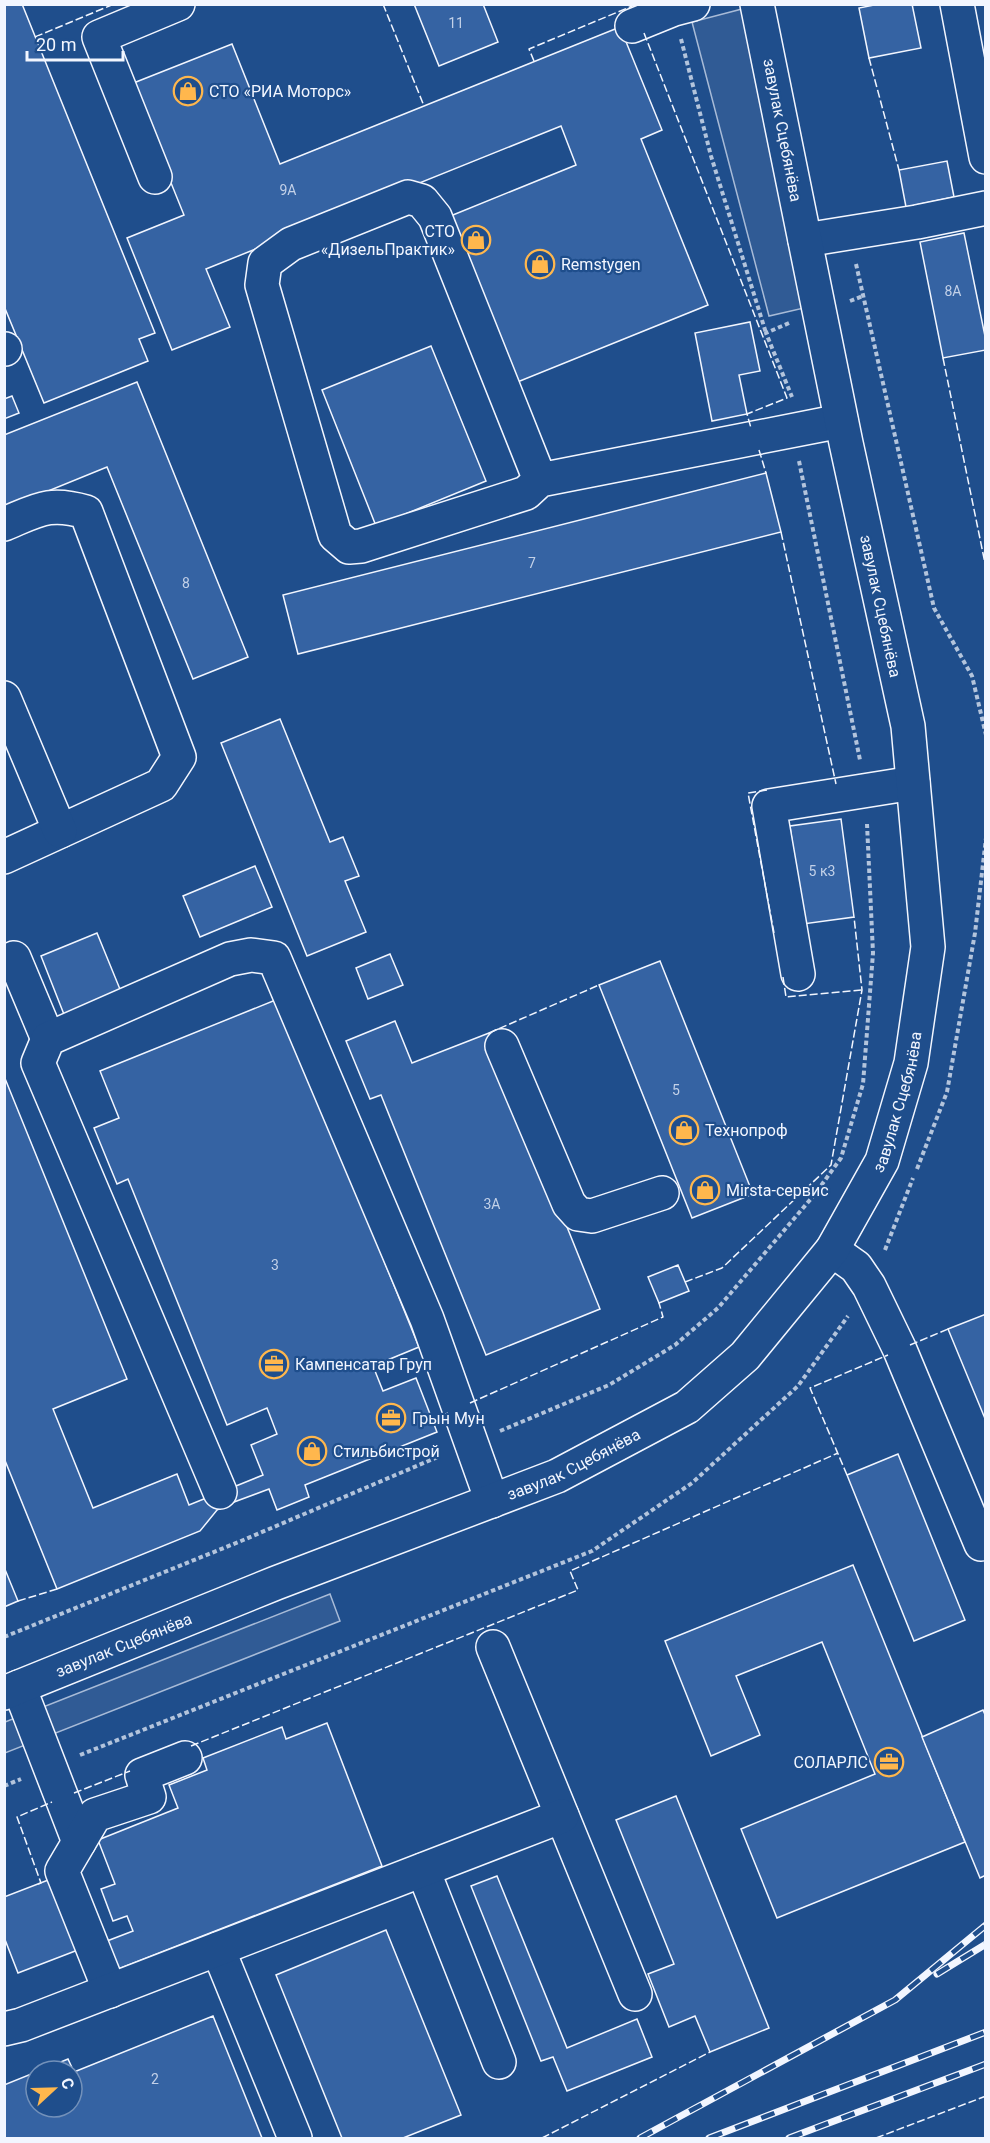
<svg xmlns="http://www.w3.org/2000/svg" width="990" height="2143" font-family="Roboto,sans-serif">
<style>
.parking{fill:#305b95;stroke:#a8bbd7;stroke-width:1.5}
.building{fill:#3563a3;stroke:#f2f6ff;stroke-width:1.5}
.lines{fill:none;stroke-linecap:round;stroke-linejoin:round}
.minor-casing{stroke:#f2f6ff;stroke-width:36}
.path{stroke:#b3c4dc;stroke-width:4;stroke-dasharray:4.5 3;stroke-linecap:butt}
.minor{stroke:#1f4e8c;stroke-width:33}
.rail-casing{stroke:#f2f6ff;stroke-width:7}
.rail{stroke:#1f4e8c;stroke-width:4.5;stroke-dasharray:14;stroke-linecap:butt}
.fence{stroke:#f2f6ff;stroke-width:1.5;stroke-dasharray:8 3;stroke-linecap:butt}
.labels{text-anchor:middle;stroke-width:4.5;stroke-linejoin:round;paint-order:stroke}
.number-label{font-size:14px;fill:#c3d1e8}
.poi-label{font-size:16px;fill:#f2f6ff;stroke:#1f4e8c;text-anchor:start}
.street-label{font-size:16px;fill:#f2f6ff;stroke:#1f4e8c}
</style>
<rect width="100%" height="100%" fill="#1f4e8c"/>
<g class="parking">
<path d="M742,9L804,308L769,316L692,22Z"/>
<path d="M330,1594L340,1621L5,1753V1722Z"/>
</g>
<g class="building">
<path d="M4,4H22L155,333L139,339L148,361L44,403L4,306Z"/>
<path d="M414,4H483L498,42L439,66Z"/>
<path d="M879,4H912L921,48L869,58L859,8Z"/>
<path d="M620,27L662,130L641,139L708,305L515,383L448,217L576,165L561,126L206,269L230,327L172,350L127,238L184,215L131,84L232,44L280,164Z"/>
<path d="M947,161L954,197L906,207L899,170Z"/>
<path d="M964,233L986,341V350L943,358L920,242Z"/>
<path d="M750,322L760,371L739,375L747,414L712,421L695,333Z"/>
<path d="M431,346L486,481L376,526L322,390Z"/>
<path d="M137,382L248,657L193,679L107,467L4,509V435Z"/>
<path d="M12,396L19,413L4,419V399Z"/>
<path d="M766,473L781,532L298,654L283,595Z"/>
<path d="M280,719L330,842L343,837L359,876L345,881L366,932L307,956L221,743Z"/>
<path d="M841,819L854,917L803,924L790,826Z"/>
<path d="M255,866L272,907L200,937L183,896Z"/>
<path d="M97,933L124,999L67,1022L41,956Z"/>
<path d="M390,954L403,985L368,999L356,968Z"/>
<path d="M660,961L753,1194L692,1218L599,985Z"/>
<path d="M278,999L419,1347L373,1366L383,1391L416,1378L437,1432L305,1485L309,1497L277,1510L269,1489L226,1505L217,1510L200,1531L57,1589L4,1458V1076L127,1379L53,1409L93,1508L177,1474L189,1505L263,1475L251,1445L277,1434L267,1408L227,1425L128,1179L117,1184L94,1128L119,1118L100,1071Z"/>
<path d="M395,1021L412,1063L489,1033L600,1309L486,1355L381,1095L370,1099L346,1041Z"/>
<path d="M678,1265L689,1291L659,1303L648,1277Z"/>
<path d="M986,1314V1421L948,1329Z"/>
<path d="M898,1454L965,1620L914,1641L847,1475Z"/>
<path d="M853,1565L965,1842L777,1918L741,1829L875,1774L822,1642L736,1676L760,1735L711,1756L665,1641Z"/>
<path d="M4,1567L18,1601L4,1607Z"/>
<path d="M983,1710L986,1717V1875L980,1878L922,1737Z"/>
<path d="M327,1723L382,1866L118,1969L107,1941L133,1931L127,1916L113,1921L101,1889L115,1884L98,1840L178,1808L169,1785L207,1770L203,1758L282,1727L286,1739Z"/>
<path d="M676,1796L769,2028L710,2052L695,2016L669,2027L648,1974L674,1964L616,1820Z"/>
<path d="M497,1876L567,2048L637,2019L652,2057L567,2091L553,2057L541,2061L471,1886Z"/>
<path d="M56,1877L83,1948L18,1973L4,1937V1897Z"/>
<path d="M386,1930L461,2115L403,2138H342L276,1975Z"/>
<path d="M213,2016L262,2138H4V2085L36,2072V2107H72V2071H39L68,2059L74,2072Z"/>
</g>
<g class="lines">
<g class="minor-casing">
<g id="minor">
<path d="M957,4L986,157"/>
<path d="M632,26L674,9L693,4"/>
<path d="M155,177L99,37L178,4"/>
<path d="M805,240L917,222L986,208"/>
<path d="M4,349H5"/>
<path d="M540,480L435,217L422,201L408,197L291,244L265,263L262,285L335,535L349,547L361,546L526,493L540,480L841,421"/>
<path d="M4,524C38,510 49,501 86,512L179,757L161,785L4,857"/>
<path d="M4,698L60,831"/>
<path d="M4,963L14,958L48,1039"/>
<path d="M798,974L769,806L913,783"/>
<path d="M502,1046L569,1204L578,1214L592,1216L662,1193"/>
<path d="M832,1250L856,1267L869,1286L900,1350L981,1544"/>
<path d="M220,1492L38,1063L48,1039L230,959L251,955L274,958L427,1319L492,1501"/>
<path d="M493,1647L635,1994"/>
<path d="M19,1687L79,1842"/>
<path id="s1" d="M4,1693L276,1583L557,1476L687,1407L745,1356L832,1250L882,1161L911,1063L928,947L908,726L846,443L757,4"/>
<path d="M423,1870L499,2062"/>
<path d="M218,1949L295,2138"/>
<path d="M110,1991L62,1871L95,1815L149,1797L142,1775L185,1758"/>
<path d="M4,2029L21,2025L562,1816"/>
</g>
</g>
<g class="path">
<path d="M681,39L711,156L766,333"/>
<path d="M856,264L934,608L972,676L986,735"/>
<path d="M850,301L863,296"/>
<path d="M789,323L766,333L792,397"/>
<path d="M799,461L860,760"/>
<path d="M917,1169L947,1092L975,933L986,838"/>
<path d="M885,1250L913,1178"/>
<path d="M500,1431L609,1385L675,1345L718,1308L815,1194L841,1158L863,1084L873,953L867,824"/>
<path d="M4,1637L241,1541L440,1456"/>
<path d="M80,1755L592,1551L692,1483L798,1386L848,1316"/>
<path d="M4,1786L21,1779"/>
</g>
<use href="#minor" class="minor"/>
<g class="rail-casing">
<g id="rail">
<path d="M937,1974L986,1944"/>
<path d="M640,2138L895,2000L986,1925"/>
<path d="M709,2138L986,2032"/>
<path d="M789,2138L986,2064"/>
</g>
</g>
<use href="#rail" class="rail"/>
<g class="fence">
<path d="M383,4L424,106"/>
<path d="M644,33L787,398L747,414L751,428"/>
<path d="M35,37L114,4"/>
<path d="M869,58L899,170"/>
<path d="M534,61L529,49L637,4"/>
<path d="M943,358L986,568"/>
<path d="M759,450L766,473"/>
<path d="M781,532L836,784"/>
<path d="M767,790L748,793L774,933"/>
<path d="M783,977L786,997L862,990"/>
<path d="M489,1033L599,985"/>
<path d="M685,1282L722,1268L831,1165L862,990L854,917"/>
<path d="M910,1345L948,1329"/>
<path d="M470,1403L663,1317L659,1303"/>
<path d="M433,1420L448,1413"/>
<path d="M847,1475L810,1388L888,1355"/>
<path d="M18,1601L57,1589"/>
<path d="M191,1746L578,1590L570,1571L838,1453"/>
<path d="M74,1793L130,1771"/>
<path d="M38,1884L41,1883L17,1817L52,1802"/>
<path d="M542,2138L710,2052"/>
<path d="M876,2138L986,2096"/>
</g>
</g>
<defs>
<g id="shop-ring" transform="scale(1.5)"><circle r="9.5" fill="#1f4e8c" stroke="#ffb74d" stroke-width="1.5"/><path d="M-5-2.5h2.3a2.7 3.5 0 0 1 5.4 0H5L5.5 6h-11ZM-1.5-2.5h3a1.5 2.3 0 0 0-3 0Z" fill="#ffb74d"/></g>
<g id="office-ring" transform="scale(1.5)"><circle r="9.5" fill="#1f4e8c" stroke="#ffb74d" stroke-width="1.5"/><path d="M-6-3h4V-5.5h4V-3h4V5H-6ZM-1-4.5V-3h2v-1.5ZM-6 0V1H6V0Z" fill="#ffb74d"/></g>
</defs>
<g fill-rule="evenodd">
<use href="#shop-ring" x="188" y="91"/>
<use href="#shop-ring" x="476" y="240"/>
<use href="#shop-ring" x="540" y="264"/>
<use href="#shop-ring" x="684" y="1130"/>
<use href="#shop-ring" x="705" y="1190"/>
<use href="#office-ring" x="274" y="1364"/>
<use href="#office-ring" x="391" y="1418"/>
<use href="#shop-ring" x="312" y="1451"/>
<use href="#office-ring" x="889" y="1762"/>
</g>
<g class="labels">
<g class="number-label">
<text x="456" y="28">11</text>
<text x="288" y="195">9А</text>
<text x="953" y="296">8А</text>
<text x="532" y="568">7</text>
<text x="186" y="588">8</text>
<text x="822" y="876">5 к3</text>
<text x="676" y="1095">5</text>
<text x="492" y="1209">3А</text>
<text x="275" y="1270">3</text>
<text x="155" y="2084">2</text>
</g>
<g class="poi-label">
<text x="209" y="97">СТО «РИА Моторс»</text>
<text x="455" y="237" text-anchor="end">СТО<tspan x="455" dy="18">«ДизельПрактик»</tspan></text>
<text x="561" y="270">Remstygen</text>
<text x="705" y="1136">Технопроф</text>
<text x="726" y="1196">Mirsta-сервис</text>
<text x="295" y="1370">Кампенсатар Груп</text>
<text x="412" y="1424">Грын Мун</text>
<text x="333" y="1457">Стильбистрой</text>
<text x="868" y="1768" text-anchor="end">СОЛАРЛС</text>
</g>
<g class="street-label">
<text transform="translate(783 130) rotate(79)" y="6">завулак Сцебянёва</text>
<text transform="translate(881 606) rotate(78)" y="6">завулак Сцебянёва</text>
<text dy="6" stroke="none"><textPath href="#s1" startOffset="1119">завулак Сцебянёва</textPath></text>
<text dy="6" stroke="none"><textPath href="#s1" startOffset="614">завулак Сцебянёва</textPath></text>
<text dy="6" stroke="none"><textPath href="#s1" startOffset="129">завулак Сцебянёва</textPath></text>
</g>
</g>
<rect width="990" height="2143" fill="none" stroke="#f2f6ff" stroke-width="12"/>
<g transform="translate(54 2089) rotate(68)"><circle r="28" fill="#1f4e8c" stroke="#7391ba" stroke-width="1.5"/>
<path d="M0-4.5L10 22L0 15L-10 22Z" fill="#ffb74d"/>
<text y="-9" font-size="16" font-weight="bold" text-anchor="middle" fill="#f2f6ff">С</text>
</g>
<path d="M27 51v9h96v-9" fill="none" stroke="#f2f6ff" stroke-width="3"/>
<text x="36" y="51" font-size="18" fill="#f2f6ff" stroke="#1f4e8c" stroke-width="4.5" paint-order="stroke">20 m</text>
</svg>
